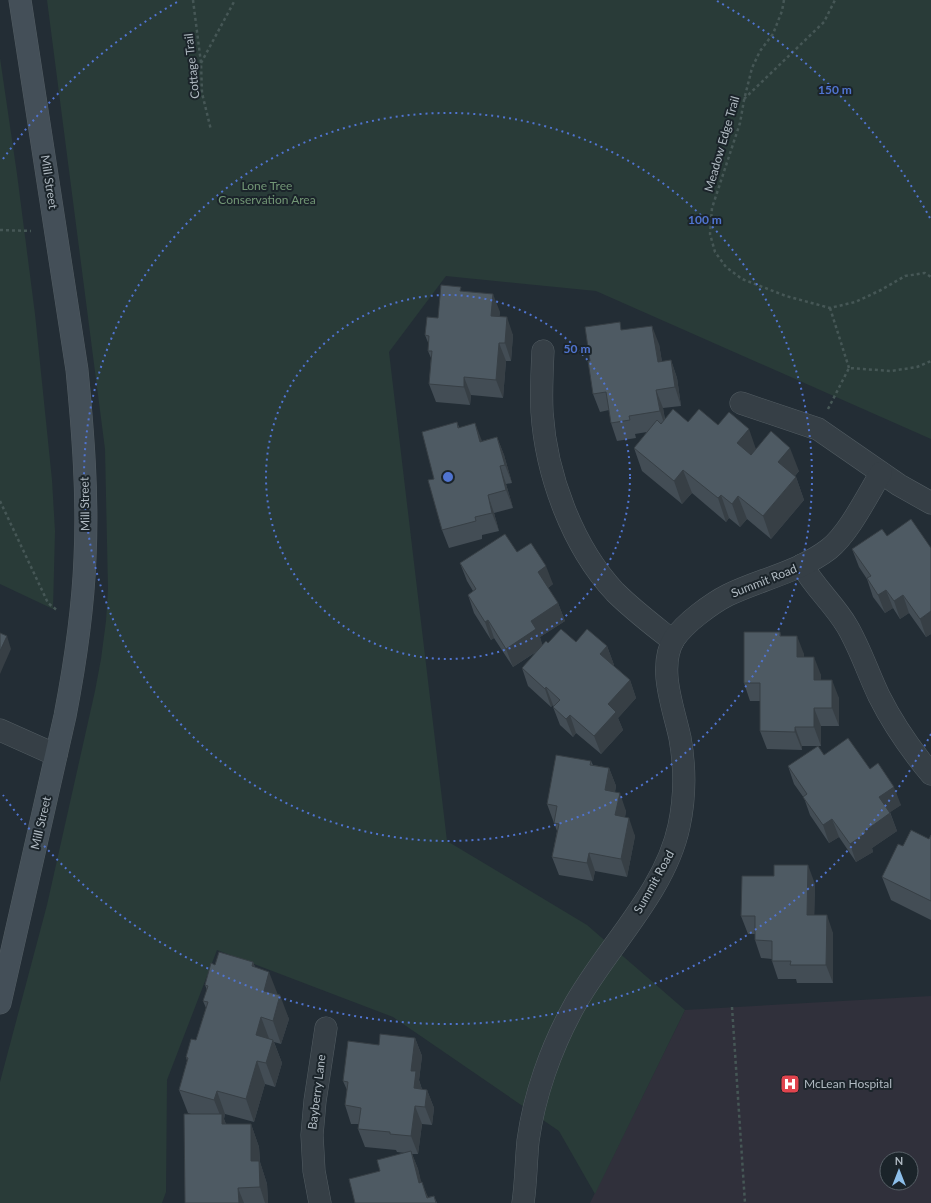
<svg xmlns="http://www.w3.org/2000/svg" width="931" height="1203" font-family="Lato,sans-serif">
<style>
.medical{fill:#30303b;fill-rule:evenodd}
.green{fill:#293b38}
.lines{fill:none;stroke-linecap:round;stroke-linejoin:round}
.street-casing{stroke:#535d63;stroke-width:23}
.secondary-casing{stroke:#535d63;stroke-width:23}
.path{stroke:#465756;stroke-width:2.5;stroke-dasharray:3 3;stroke-linecap:butt}
.street{stroke:#363f46;stroke-width:22}
.secondary{stroke:#444f58;stroke-width:22}
.wall{fill:#434d55}
.shaded-wall{fill:#373f45}
.building{fill:#4e5a63;stroke:#373f45}
.ring{fill:none;stroke:#5074d0;stroke-width:2;stroke-dasharray:2 4}
.labels{text-anchor:middle;stroke-width:4;stroke-linejoin:round;paint-order:stroke}
.street-label{font-size:12px;fill:#b0bac2;stroke:#1b242a}
.park-label{font-size:12px;fill:#729675;stroke:#1b242a}
.poi-label{font-size:12px;fill:#b0bac2;stroke:#1b242a;text-anchor:start}
.centre{fill:#5074d0;stroke:#1b242a;stroke-width:2}
.ring-label{font-size:12px;text-anchor:middle;font-weight:bold;fill:#5074d0;stroke:#1b242a;stroke-width:4;stroke-linejoin:round;paint-order:stroke}
</style>
<rect width="100%" height="100%" fill="#232d35"/>
<path class="medical" d="M931,996V1203H590L685,1010ZM887,1159H911V1183H887Z"/>
<g class="green">
<path d="M47,0H931V439L596,291L446,276L389,352L447,841L587,925L685,1010L595,1194L559,1131L393,1017L217,950L167,1080L166,1192L162,1203H0V1082L47,905L95,691L101,659L106,621L108,589L105,449Z"/>
<path d="M0,58L17,174L35,314L52,480L55,531L53,609L0,584Z"/>
</g>
<g class="lines">
<g class="street-casing">
<g id="street">
<path d="M543,351C542,371 541,392 542,412C546,474 572,546 615,592C633,610 653,625 673,641"/>
<path d="M741,403L818,429L899,485L931,503"/>
<path d="M802,565C815,588 834,604 847,626C860,648 868,673 879,696C893,724 911,750 931,774"/>
<path d="M0,730L56,755"/>
<path d="M320,1203L314,1171L312,1135L315,1101L326,1028"/>
<path d="M523,1203C526,1183 526,1162 528,1141C534,1096 551,1048 573,1008C605,949 665,893 679,826C685,798 685,766 680,738C674,709 657,668 674,639C681,629 690,621 699,614C708,607 718,600 728,595C761,579 799,572 829,549C849,533 867,496 881,473"/>
</g>
</g>
<g class="secondary-casing">
<path id="secondary" d="M0,1003L65,716C75,664 83,611 85,558C88,496 83,432 77,370L20,0"/>
</g>
<g class="path">
<path d="M193,0L201,63L202,93L211,130"/>
<path d="M784,0L782,11L773,34L760,51L752,68L744,100L740,123L712,208L710,234L715,252L726,267L742,279L786,296L830,308L855,302L881,290L905,276L925,273L931,277"/>
<path d="M201,63L235,0"/>
<path d="M744,99L824,22L835,0"/>
<path d="M0,230L31,231"/>
<path d="M830,308L849,368"/>
<path d="M828,409L849,368L891,371L917,367L931,361"/>
<path d="M0,501L48,603L58,611"/>
<path d="M732,1007L745,1203"/>
</g>
<use href="#street" class="street"/>
<use href="#secondary" class="secondary"/>
</g>
<g class="wall">
<path d="M462,291L500,312L499,317L513,335L511,361H506L503,398L471,395L470,405L436,402L429,384L431,358L428,351L429,345L425,335L438,318Z"/>
<path d="M623,330L659,344L662,362L671,360L677,378L681,406L663,408L665,419L718,425L756,449L799,471L795,476L796,477L804,500L771,539L747,519L740,527L729,518L726,522L692,493L682,504L642,471L634,448L647,432L635,434L636,438L617,441L611,423L609,410L600,412L593,394L590,361Z"/>
<path d="M457,422L459,427L482,441L497,437L504,455L512,483L506,484L513,508L494,513L499,531L482,535V539L449,548L442,530L434,479Z"/>
<path d="M887,536L931,548V634L926,637L909,613L900,619L893,608L885,613L873,597L867,579L859,567L852,549Z"/>
<path d="M517,552L553,584L548,588L558,603L565,621L540,637L542,645L548,643L576,642L607,646L614,665H613L630,680L636,698L618,718L623,730L601,754L576,733L573,737L560,725L553,707H554L553,705L551,707L528,686L522,668L536,652L513,667L494,638L491,640L474,613L468,595L473,591L467,581L460,563Z"/>
<path d="M780,632L781,636L804,654V657L821,675V680L839,698V726H821V746H802V750L767,749L760,731V701H750L744,683Z"/>
<path d="M824,755L870,769L901,805L890,812L897,831L872,848L873,852L856,862L839,837L829,843L810,815L804,798L794,784L788,766Z"/>
<path d="M591,761L593,765L609,768L616,786L615,792L626,811L625,817L635,836L627,877L595,871L593,881L559,875L552,857L557,831L547,804Z"/>
<path d="M931,835V920L891,900L882,877L903,846L929,839Z"/>
<path d="M815,884L814,915L833,933V983H797L796,979H778L772,961V959L761,958L755,940V934H748L741,916Z"/>
<path d="M253,962L255,967L278,995L289,1019L281,1044L274,1042L282,1063L275,1087L265,1084L254,1122L225,1114L224,1119L226,1124H251L259,1147L260,1162L267,1184L268,1203H185L191,1114L188,1113L179,1090L187,1061L186,1057L196,1040L206,1008L203,1001L207,990L205,985L215,965Z"/>
<path d="M415,1038L422,1056L419,1080L422,1089L427,1090L434,1108L432,1125L422,1124L418,1154H412L418,1169L421,1183L428,1197L434,1196L437,1203H355L380,1171L405,1153L397,1152L396,1150L365,1147L358,1129L359,1124H351L345,1105L347,1090L343,1081L379,1045Z"/>
</g>
<g class="shaded-wall">
<path d="M493,294L500,312L498,334L491,316Z"/>
<path d="M507,317L513,335L511,361L505,343Z"/>
<path d="M652,326L659,344L665,380L658,362Z"/>
<path d="M499,343L506,361L503,398L496,380Z"/>
<path d="M671,360L677,378L681,406L675,387Z"/>
<path d="M464,377L471,395L470,405L464,387Z"/>
<path d="M656,390L663,408L666,429L660,411Z"/>
<path d="M475,423L482,441L487,460L480,442Z"/>
<path d="M749,429L757,452L746,466L737,443Z"/>
<path d="M497,437L504,455L512,483L505,465Z"/>
<path d="M790,448L799,471L787,485L778,462Z"/>
<path d="M500,466L506,484L513,508L506,490Z"/>
<path d="M683,470L692,493L682,504L674,481Z"/>
<path d="M796,477L804,500L771,539L763,516Z"/>
<path d="M488,495L494,513L499,531L492,513Z"/>
<path d="M721,495L729,518L726,522L718,498Z"/>
<path d="M738,496L747,519L740,527L732,504Z"/>
<path d="M546,566L553,584L545,590L538,572Z"/>
<path d="M886,590L893,608L885,613L878,595Z"/>
<path d="M903,595L909,613L900,619L894,601Z"/>
<path d="M558,603L565,621L540,637L543,647L513,667L506,649L531,621Z"/>
<path d="M931,611V634L926,637L920,619Z"/>
<path d="M488,620L494,638L491,640L485,622Z"/>
<path d="M7,636L11,649L0,674V651Z"/>
<path d="M797,636L804,654L803,675L797,657Z"/>
<path d="M607,646L614,665L607,672L600,654Z"/>
<path d="M814,657L821,675V698L814,680Z"/>
<path d="M630,680L636,698L618,718L623,730L601,754L594,736L608,704Z"/>
<path d="M832,680L839,698V726L832,708Z"/>
<path d="M546,687L553,705L551,707L545,689Z"/>
<path d="M814,708L821,726V746L814,727Z"/>
<path d="M570,715L576,733L573,737L566,719Z"/>
<path d="M795,727L802,746V750L795,732Z"/>
<path d="M609,768L616,786L611,808L605,790Z"/>
<path d="M894,787L901,805L886,815L879,797Z"/>
<path d="M620,793L626,811L622,833L615,815Z"/>
<path d="M890,813L897,831L872,848L873,852L856,862L850,844L865,831Z"/>
<path d="M629,818L635,836L627,877L621,859Z"/>
<path d="M832,819L839,837L829,843L823,825Z"/>
<path d="M589,853L595,871L593,881L587,863Z"/>
<path d="M808,865L815,884L814,933L807,915Z"/>
<path d="M827,915L833,933V983L826,965Z"/>
<path d="M253,962L262,985L252,966Z"/>
<path d="M269,972L278,995L264,991Z"/>
<path d="M280,995L289,1019L281,1044L273,1021Z"/>
<path d="M261,1017L270,1041L256,1035Z"/>
<path d="M415,1038L422,1056L419,1080L422,1090L414,1088L411,1071Z"/>
<path d="M273,1040L282,1063L275,1087L266,1063Z"/>
<path d="M257,1061L265,1084L254,1122L246,1099Z"/>
<path d="M427,1090L434,1108L432,1125L425,1107Z"/>
<path d="M217,1091L225,1114L224,1119L230,1137L222,1124V1120L214,1100Z"/>
<path d="M415,1106L422,1124L418,1154L411,1136Z"/>
<path d="M251,1124L259,1147L260,1162L267,1184L268,1203H265L260,1187L251,1161Z"/>
<path d="M411,1151L418,1169L426,1201L419,1183Z"/>
<path d="M422,1182L430,1203L427,1198Z"/>
<path d="M238,1188L244,1203H239Z"/>
</g>
<g class="building">
<path d="M441,285L461,287L460,291L493,294L491,316L507,317L505,343H499L496,380L464,377V387L429,384L432,351H428L429,336L425,335L427,317L438,318Z"/>
<path d="M620,322L621,330L652,326L658,362L671,360L675,387L656,390L660,411L629,416L630,420L611,423L606,392L593,394L588,361H590L585,327Z"/>
<path d="M673,409L688,422L699,409L718,425L729,412L749,429L737,443L751,455L771,431L790,448L778,462L796,477L763,516L738,496L732,504L721,495L718,498L683,470L674,481L634,448L657,420L661,424Z"/>
<path d="M457,422L458,428L475,423L480,442L497,437L505,465L500,466L506,490L488,495L492,513L475,517L476,521L442,530L428,480L434,479L422,432Z"/>
<path d="M911,519L931,548V611L920,619L903,595L894,601L886,590L878,595L867,578L871,576L852,549L882,529L887,536Z"/>
<path d="M505,534L517,552L531,543L546,566L538,572L558,603L531,621L536,629L506,649L488,620L485,622L468,595L476,589L460,563Z"/>
<path d="M561,629L576,642L587,629L607,646L600,654L630,680L608,704L616,712L594,736L570,715L566,719L553,707L560,700L546,687L545,689L522,668L546,641L548,643Z"/>
<path d="M744,632H780V636H797V657H814V680H832V708H814V727H795V732L760,731V683H744Z"/>
<path d="M0,633L7,636L0,651Z"/>
<path d="M848,738L870,769L878,763L894,787L879,797L890,813L865,831L866,833L850,844L832,819L823,825L803,797L807,794L788,766L818,746L824,755Z"/>
<path d="M556,755L591,761L590,765L609,768L605,790L620,793L615,815L629,818L621,859L589,853L587,863L552,857L559,824L554,823L557,806L547,804Z"/>
<path d="M911,830L929,839L931,835V901L882,877L898,844L903,846Z"/>
<path d="M774,865H808L807,915H827L826,965H790L791,961H772V941L755,940V916H741L742,876H774Z"/>
<path d="M219,952L253,962L252,966L269,972L264,991L280,995L273,1021L261,1017L256,1035L273,1040L266,1063L257,1061L246,1099L217,1091L214,1100L179,1090L188,1058L186,1057L191,1039L196,1040L208,1002L203,1001L208,986L205,985L211,963L215,965Z"/>
<path d="M380,1034L415,1038L411,1071H416L414,1088L427,1090L425,1107L415,1106L411,1136L390,1134V1132L358,1129L361,1108L345,1105L348,1082L343,1081L348,1041L379,1045Z"/>
<path d="M184,1114H222V1124H251V1161H259L260,1187L238,1188L239,1203H185Z"/>
<path d="M411,1151L419,1183L422,1182L427,1198L434,1196L436,1203H355L349,1179L380,1171L377,1160Z"/>
</g>
<g class="ring">
<circle cx="448" cy="477" r="182"/>
<circle cx="448" cy="477" r="364"/>
<path d="M931 734A547 547 0 0 1 3 795M3 159A547 547 0 0 1 179 1M717 1A547 547 0 0 1 931 220"/>
</g>
<defs>
<g id="hospital-square" transform="scale(1)"><rect x="-9" y="-9" width="18" height="18" rx="4" fill="#e0444e" stroke="#1b242a"/><path d="M-5-5h3v3.5h4V-5h3V5h-3V1.5h-4V5h-3Z" fill="#fff"/></g>
</defs>
<g fill-rule="evenodd">
<use href="#hospital-square" x="790" y="1084"/>
</g>
<g class="labels">
<g class="street-label">
<text transform="translate(192 66) rotate(-96)" y="4">Cottage Trail</text>
<text transform="translate(722 144) rotate(-74)" y="4">Meadow Edge Trail</text>
<text transform="translate(49 182) rotate(81)" y="4">Mill Street</text>
<text transform="translate(85 504) rotate(-91)" y="4">Mill Street</text>
<text transform="translate(764 581) rotate(-22)" y="4">Summit Road</text>
<text transform="translate(41 823) rotate(-77)" y="4">Mill Street</text>
<text transform="translate(654 882) rotate(-61)" y="4">Summit Road</text>
<text transform="translate(317 1092) rotate(-83)" y="4">Bayberry Lane</text>
</g>
<g class="park-label">
<text x="267" y="190">Lone Tree<tspan x="267" dy="14">Conservation Area</tspan></text>
</g>
<g class="poi-label">
<text x="804" y="1088">McLean Hospital</text>
</g>
</g>
<circle cx="448" cy="477" r="6" class="centre"/>
<g class="ring-label">
<text x="835" y="94">150 m</text>
<text x="705" y="224">100 m</text>
<text x="577" y="353">50 m</text>
</g>
<g transform="translate(899 1171)"><circle r="19" fill="#1b242a" stroke="#576067"/>
<path d="M0-3L7 15L0 10L-7 15Z" fill="#8dbfea"/>
<text y="-6" font-size="11" font-weight="bold" text-anchor="middle" fill="#b0bac2">N</text>
</g>
</svg>
